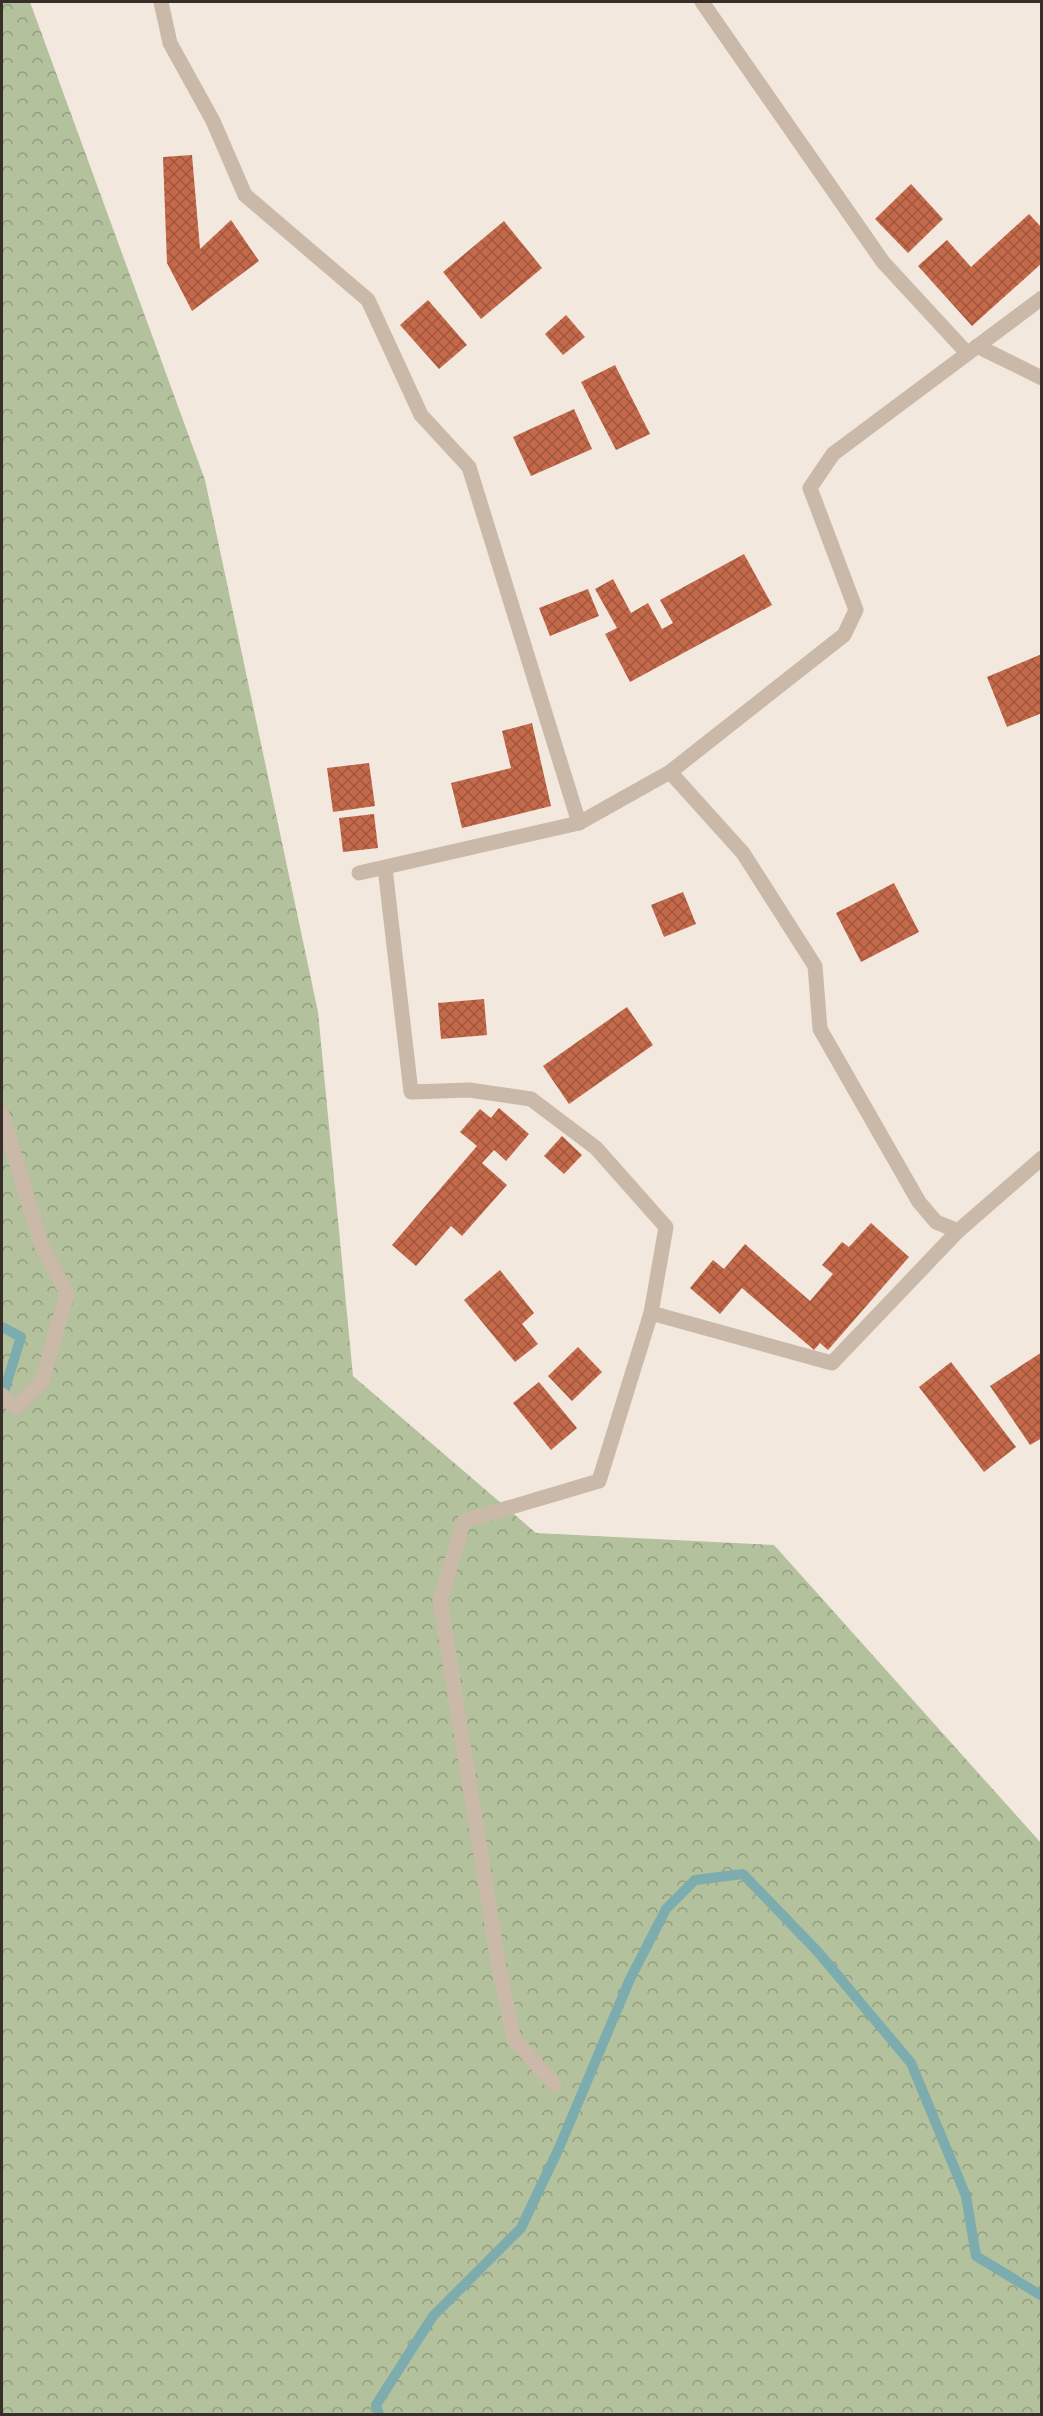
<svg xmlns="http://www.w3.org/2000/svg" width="1043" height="2416" font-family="Figtree,sans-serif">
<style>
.forest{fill:url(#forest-crowns)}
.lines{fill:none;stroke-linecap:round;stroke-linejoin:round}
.stream{stroke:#7dacaf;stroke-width:10}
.building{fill:url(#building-cross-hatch)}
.minor{stroke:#cab9a9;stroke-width:15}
</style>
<defs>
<pattern id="forest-crowns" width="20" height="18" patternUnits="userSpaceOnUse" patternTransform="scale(1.5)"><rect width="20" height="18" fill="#b4c19d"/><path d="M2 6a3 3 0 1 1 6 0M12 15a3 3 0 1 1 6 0" fill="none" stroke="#939d80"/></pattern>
<pattern id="building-cross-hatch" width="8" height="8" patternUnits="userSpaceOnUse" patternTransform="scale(1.5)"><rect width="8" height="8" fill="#c4694a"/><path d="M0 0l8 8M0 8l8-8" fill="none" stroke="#a0573e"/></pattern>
</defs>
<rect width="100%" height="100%" fill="#f2e8dd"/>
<path class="forest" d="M2,2H30L205,480L318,1012L353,1376L536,1533L774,1545L1041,1843L1042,2414H2Z"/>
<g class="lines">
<g class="stream">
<path d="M2,1327L21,1337L2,1398"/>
<path d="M379,2414L376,2405L433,2316L521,2228L559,2148L630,1979L666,1909L695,1880L743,1874L818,1952L911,2063L966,2196L976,2256L1042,2296"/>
</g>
</g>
<g class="building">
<path d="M192,155L200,249L231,220L259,261L192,311L167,263L163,157Z"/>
<path d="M911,184L943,219L908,253L875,219Z"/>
<path d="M1029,214L1042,228V263L972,326L918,266L947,240L971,267Z"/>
<path d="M504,221L542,268L481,319L443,272Z"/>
<path d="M428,300L467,345L439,369L400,325Z"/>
<path d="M566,315L585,337L563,355L545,334Z"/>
<path d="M615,365L650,434L616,450L581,382Z"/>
<path d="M574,409L592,449L531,476L513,437Z"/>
<path d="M744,554L772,605L630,682L605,634L617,628L595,589L613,579L631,613L648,603L662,629L673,623L660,600Z"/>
<path d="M588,589L599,616L550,636L539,608Z"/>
<path d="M1042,654V713L1007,727L987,677Z"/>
<path d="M532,723L551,806L462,828L451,783L511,768L502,731Z"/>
<path d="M369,763L375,806L333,812L327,768Z"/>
<path d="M374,814L378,848L343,852L339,818Z"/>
<path d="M894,883L919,932L861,962L836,913Z"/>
<path d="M683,892L696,924L664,937L651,905Z"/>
<path d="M484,999L487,1035L441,1039L438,1003Z"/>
<path d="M627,1007L653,1045L569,1104L543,1066Z"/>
<path d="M499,1108L529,1134L506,1161L494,1150L482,1163L507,1185L462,1236L451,1226L416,1266L392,1245L477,1146L460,1132L480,1109L491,1118Z"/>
<path d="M562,1136L582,1155L564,1174L544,1156Z"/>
<path d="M871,1223L909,1257L828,1350L820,1343L814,1350L742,1288L720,1314L690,1288L713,1260L724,1269L745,1244L810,1301L833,1274L822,1265L842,1242L849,1247Z"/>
<path d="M500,1270L534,1313L522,1324L538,1344L515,1362L464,1300Z"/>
<path d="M578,1347L602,1372L572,1401L548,1376Z"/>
<path d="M1042,1352V1438L1030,1445L990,1386Z"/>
<path d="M951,1362L1016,1447L984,1472L919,1387Z"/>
<path d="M539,1382L577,1428L551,1450L513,1403Z"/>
</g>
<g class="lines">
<g class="minor">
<path d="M161,2L170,43L213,121L245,195L368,300L421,415L469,467L579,823"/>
<path d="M702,2L883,262L967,353"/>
<path d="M977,346L1042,378"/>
<path d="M670,772L743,853L815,966L820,1029L919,1202L936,1222L958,1231"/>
<path d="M385,868L411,1092L469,1090L531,1099L596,1148L666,1227L651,1313"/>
<path d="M359,873L579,823L670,772L844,635L856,610L810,488L833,454L1042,298"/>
<path d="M2,1114L41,1244L67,1294L42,1381L16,1408L2,1395"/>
<path d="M554,2084L514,2039L499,1968L440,1600L464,1521L599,1481L651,1313L832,1363L958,1231L1042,1158"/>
</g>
</g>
<rect width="1043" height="2416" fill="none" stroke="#372e29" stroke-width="6"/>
</svg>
